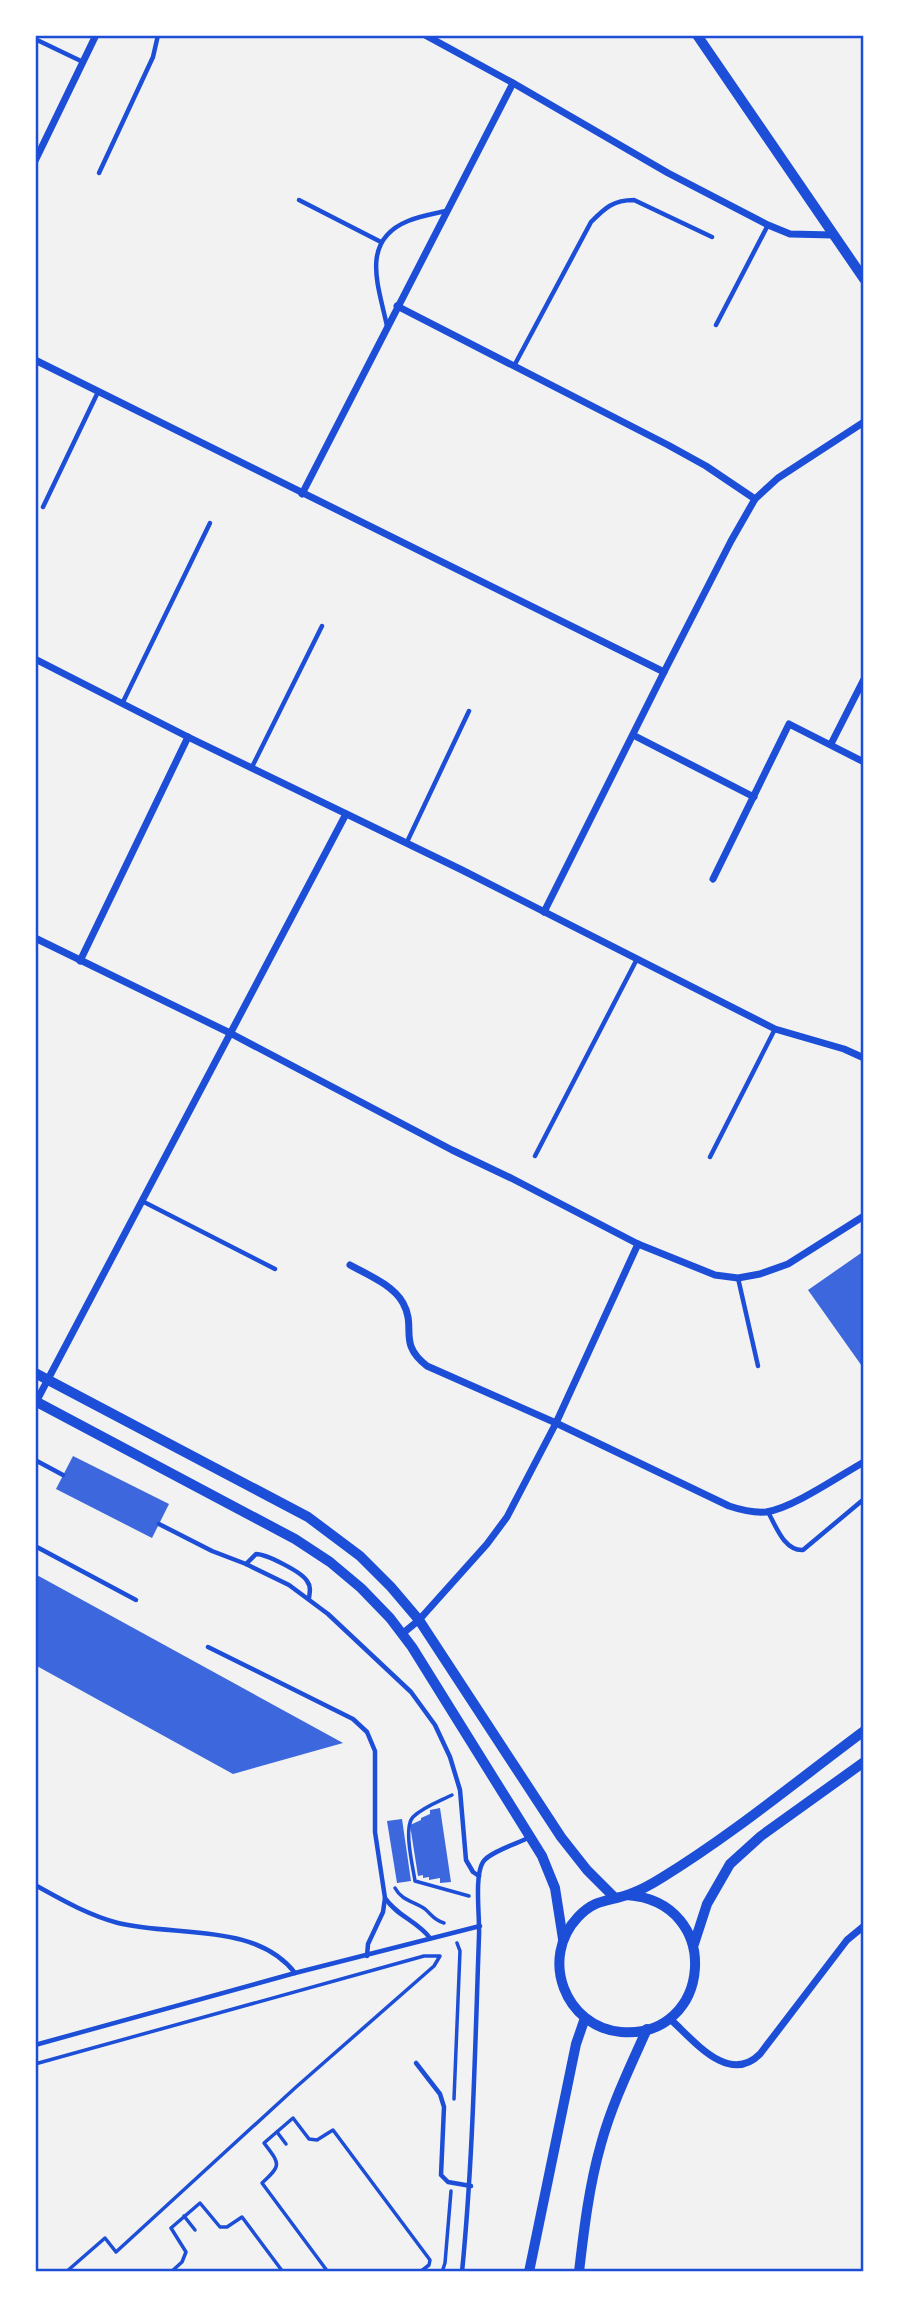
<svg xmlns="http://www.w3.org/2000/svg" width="899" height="2307" font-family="'Fira Sans',sans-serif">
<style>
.building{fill:#3d67dc}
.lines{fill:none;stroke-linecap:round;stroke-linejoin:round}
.path{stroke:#1d4ed8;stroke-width:3.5}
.service{stroke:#1d4ed8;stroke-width:4.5}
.minor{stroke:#1d4ed8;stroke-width:7}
.tertiary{stroke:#1d4ed8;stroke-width:10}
.neatline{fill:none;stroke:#1d4ed8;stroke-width:2.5}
</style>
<rect width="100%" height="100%" fill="#f2f2f2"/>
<g class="building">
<path d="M864,1251V1369L808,1290Z"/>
<path d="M73,1456L169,1504L152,1538L56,1489Z"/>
<path d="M35,1574L343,1743L233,1774L35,1665Z"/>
<path d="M440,1808L451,1882L440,1883V1878L429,1880V1877L423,1878V1875L418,1876L410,1825L421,1820V1818L430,1814V1810Z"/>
<path d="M402,1819L411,1881L397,1883L387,1821Z"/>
</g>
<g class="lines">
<g class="path">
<path d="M452,1795C440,1801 423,1807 413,1817C403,1827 413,1867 415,1881L469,1896"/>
<path d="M395,1888C402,1901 414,1901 425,1909C432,1915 434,1920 444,1923"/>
<path d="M35,2064L424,1956H440L434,1966L295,2088L116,2252L105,2238L66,2272"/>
<path d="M454,2099L460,1951L457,1943"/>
<path d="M277,2132L286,2144"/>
<path d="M184,2216L195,2230"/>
<path d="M171,2272L182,2262L186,2252L171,2228L200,2203L220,2227H227L242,2217L283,2272"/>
<path d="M328,2272L262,2183C282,2165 280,2164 264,2143L293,2118L309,2139L317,2140L333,2130L430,2260L429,2265L420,2272"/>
<path d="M442,2272L445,2263L451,2191"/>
</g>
<g class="service">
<path d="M35,39L83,62"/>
<path d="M99,173L153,57L158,35"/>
<path d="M299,200L381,242"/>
<path d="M716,325L768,225"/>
<path d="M387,326C379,287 359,241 408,221C420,216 433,214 446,211"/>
<path d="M514,366L591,222C605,208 613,200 634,200L712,237"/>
<path d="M43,507L98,392"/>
<path d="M122,704L210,523"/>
<path d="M252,767L322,626"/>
<path d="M407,842L469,711"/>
<path d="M535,1156L637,959"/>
<path d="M710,1157L775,1029"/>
<path d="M142,1201L275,1269"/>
<path d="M738,1278L758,1366"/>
<path d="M35,1460L63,1475"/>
<path d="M768,1512C776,1526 784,1551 803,1550L864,1499"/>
<path d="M159,1524L212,1551L246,1564L289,1585L328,1614L411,1692L435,1725L450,1757L460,1790L466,1860L473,1872L479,1876"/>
<path d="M35,1546L136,1600"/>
<path d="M246,1564L256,1554C266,1554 302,1572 307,1581C311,1586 310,1592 309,1598"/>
<path d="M208,1647L353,1719L367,1732L375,1751V1832L385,1898L383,1912L368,1944L367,1956"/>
<path d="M35,1885C62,1900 88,1915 118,1923C174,1937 256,1922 295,1973"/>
<path d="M385,1898C397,1916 417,1921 430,1938"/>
<path d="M35,2045L295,1973L480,1926"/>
<path d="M416,2063L440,2094L444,2107L441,2175L448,2182L471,2186"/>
<path d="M462,2272C473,2160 475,2048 479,1936C480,1918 474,1876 483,1862C489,1852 519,1843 530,1837"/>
</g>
<g class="minor">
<path d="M425,35L513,83L668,173L768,225L790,234L833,235"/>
<path d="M35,161L96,35"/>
<path d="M397,306L668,445L706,466L755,499"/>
<path d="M35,360L664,672"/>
<path d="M302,494L513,83"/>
<path d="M35,659L188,737L462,870L775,1029L844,1049L864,1058"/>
<path d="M633,735L754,797"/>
<path d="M831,744L864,679"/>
<path d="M713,879L789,724L864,762"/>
<path d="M544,912L664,672L731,541L755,499L778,478L864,422"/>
<path d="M35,938L230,1033L452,1150L511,1178L638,1244L715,1275L738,1278L760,1274L788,1264L864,1216"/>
<path d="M80,961L188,737"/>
<path d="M350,1265C368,1275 393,1285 403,1303C417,1328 397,1343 427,1366L556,1423L729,1506C741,1510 753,1513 766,1512C793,1508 839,1476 864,1462"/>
<path d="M36,1402L346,814"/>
<path d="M402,1634L419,1620L487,1544L507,1517L556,1423L638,1244"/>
<path d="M669,2018C693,2039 728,2086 760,2054L847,1940L864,1926"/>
</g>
<g class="tertiary">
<path d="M697,35L864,279"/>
<path d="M35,1373L308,1517L360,1556L391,1587L419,1620L561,1837L587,1870L614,1897"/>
<path d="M35,1401L295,1539L330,1562L361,1588L390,1618L412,1647L542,1856L555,1888L563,1939"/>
<path d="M627,1895C725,1902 712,2040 621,2032C565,2027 539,1958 578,1917C596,1898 608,1902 630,1894C641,1890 652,1884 663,1877C733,1834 798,1780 864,1731"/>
<path d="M694,1944L707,1904L730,1864L761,1836L864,1762"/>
<path d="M529,2272L576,2044L585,2018"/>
<path d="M579,2272C584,2229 589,2186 601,2144C612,2104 630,2067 647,2029"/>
</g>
</g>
<rect width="899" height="2307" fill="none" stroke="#ffffff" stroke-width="74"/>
<rect x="37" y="37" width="825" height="2233" class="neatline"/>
</svg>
